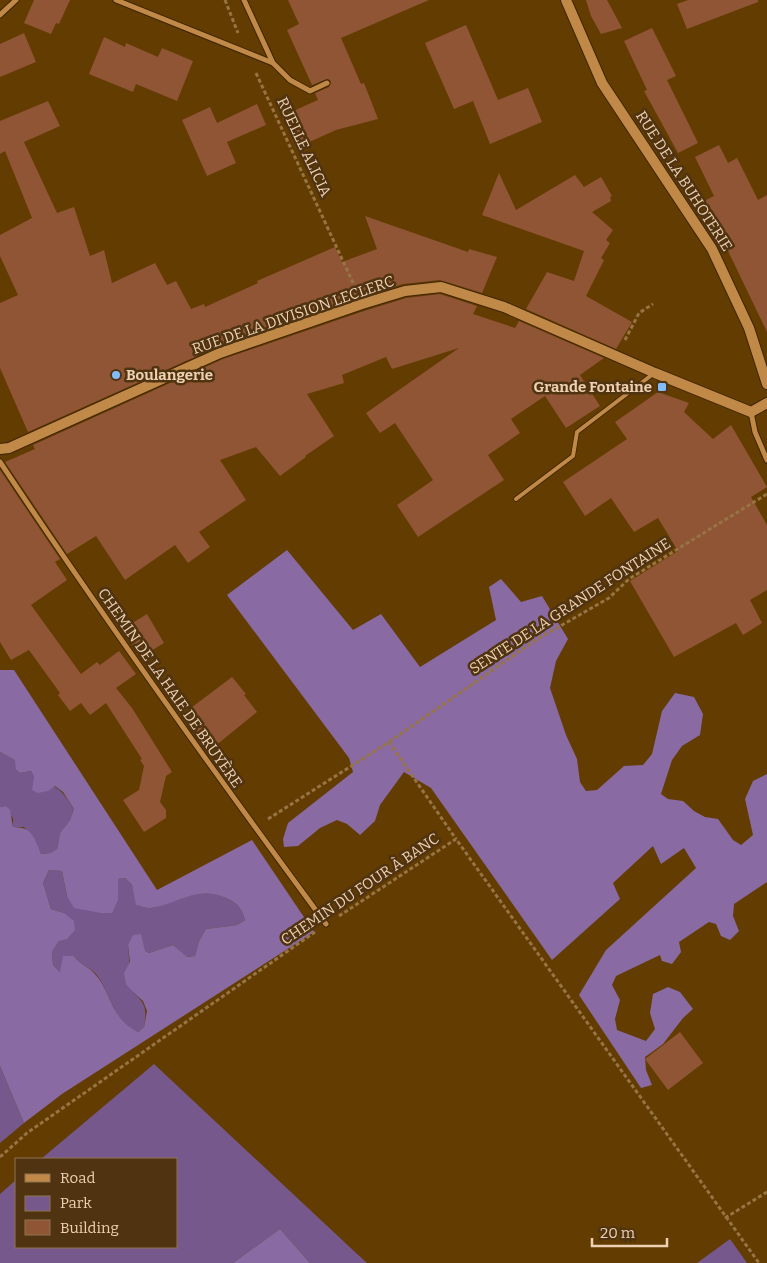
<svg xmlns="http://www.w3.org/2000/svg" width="767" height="1263" font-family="Bitter,serif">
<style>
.green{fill:#76588d}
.forest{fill:#896aa2;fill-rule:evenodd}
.building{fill:#905534}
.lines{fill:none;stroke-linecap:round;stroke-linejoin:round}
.lane-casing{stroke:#402500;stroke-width:5.5}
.street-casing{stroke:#402500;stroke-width:7}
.secondary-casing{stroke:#402500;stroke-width:12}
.path{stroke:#977444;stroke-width:3;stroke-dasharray:4 2.5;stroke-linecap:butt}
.lane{stroke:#c08948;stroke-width:4}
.street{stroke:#c08948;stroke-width:5}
.secondary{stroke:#c08948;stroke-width:10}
.poi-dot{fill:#80bdfa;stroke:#503411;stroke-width:2}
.labels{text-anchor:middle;stroke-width:5;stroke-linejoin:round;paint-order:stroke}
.street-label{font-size:15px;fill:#eed1b2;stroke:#503411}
.poi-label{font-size:15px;font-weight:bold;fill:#eed1b2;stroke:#503411;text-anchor:start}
</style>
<rect width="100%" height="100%" fill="#623c01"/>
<g class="green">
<path d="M0,752L16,760V770L20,773L31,771L34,777C57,787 60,787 74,809L70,820L60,833L57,849L50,853L41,854L24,827H13V819L6,806L0,807Z"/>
<path d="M49,870L62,871L67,896L118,900V879L125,878L132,885L137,905C141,906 147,909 151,908C179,903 197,885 226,898C236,902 242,908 245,920L237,925L206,929L199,941L195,956L186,957L173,945L149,953L144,951L141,935L128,945L132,991C146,1004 147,1008 144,1027L138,1032C133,1030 127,1028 124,1024C111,1009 108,988 95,973C88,966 79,964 74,956L60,972L53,965L52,952L59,941L64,913L51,909L43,883Z"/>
<path d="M154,1064L355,1252L367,1263H310L280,1229L233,1263H0V1194L16,1180V1247H176V1159H41Z"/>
<path d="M0,1066L24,1123L0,1143Z"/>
<path d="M730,1239L747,1263H697Z"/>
</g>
<g class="forest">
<path d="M287,550L353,630L381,614L420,667L496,620L489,587L501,579L521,602L542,596L568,639L556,661L550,688L566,735L577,759L580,782L586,791L597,790L624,766L643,765L652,754L662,711L675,693L694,697L703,714L700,735L682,746L672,760L661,794L668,799L683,801L694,811L705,817L718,819L733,840L741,845L753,835L745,799L753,781L767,774V882L734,904L733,916L739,931L730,940L721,936L716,924L709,922L679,942L681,952L672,964L662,961L660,955L616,976L612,985L620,1000L615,1019L617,1030L646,1041L655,1029L650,1013L653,994L668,987L680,992L693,1009L683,1018L663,1044L645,1057L646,1070L652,1085L641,1088L579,995L606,950L696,868L684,848L661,864L653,846L613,883L620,899L552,960L431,788L404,772L380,805L375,821L360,835L347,824L337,820L320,828L298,846L284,847L283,839L288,823L353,772L349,758L227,595Z"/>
<path d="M0,670H14L157,890L252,840L314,932L62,1094L24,1123L0,1066V807L6,806L10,810L13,827C33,827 34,838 41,854L50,853L57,849L60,833L70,820L74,809L63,792L55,786L48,791L38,793L32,790L34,777L31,771L20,773L16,770L15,760L0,752ZM49,870L62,871L67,896L74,908L101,913H112L118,900V879L125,878L132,885L136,905C141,906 147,909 151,908C179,904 197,885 226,898C236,902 242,908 245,920L237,925L206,929L199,941L195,956L187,957L173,945L149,953L145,951L141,934L133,935L128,945L130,962L124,973L126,984L132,991L143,1001L147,1011L144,1027L138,1032C109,1018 113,993 94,973C88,966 79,964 74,956H63L60,972L53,965L52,952L59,941L67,939L75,930L74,921L64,913L51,909L43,883Z"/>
<path d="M280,1229L310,1263H233Z"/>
</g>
<g class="building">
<path d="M34,0H70L59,24L56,23L51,34L24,23Z"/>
<path d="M288,0H429L341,38L361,84L364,83L378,119L336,130L296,148L282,116L318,100L315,93L329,87L331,83L330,80L327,79L312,85L287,30L299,24Z"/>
<path d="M586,0H607L622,28L601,34L591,16Z"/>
<path d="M688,0H758V2L687,29L677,4Z"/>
<path d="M466,25L498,100L528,88L542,122L490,144L473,101L454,109L425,43Z"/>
<path d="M652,28L676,76L667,80L698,143L678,153L644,91L647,90L624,41Z"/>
<path d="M24,33L36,62L0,77V44Z"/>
<path d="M104,37L125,47L126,43L158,57L162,48L193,61L177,101L136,84L133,92L89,74Z"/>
<path d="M48,101L60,126L24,142L57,213L74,207L90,256L104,250L112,283L155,263L167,285L176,281L191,309L204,304L205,307L258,283L257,281L335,247L342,262L377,249L365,216L468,252L469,249L497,257L482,293L440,280L403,284L360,297L217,347L28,432L0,368V303L18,295L0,256V235L32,218L5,151L0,154V121Z"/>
<path d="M257,104L266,125L227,142L236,163L207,176L182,120L210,107L217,123Z"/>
<path d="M719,145L728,163L737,158L758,200L767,195V332L716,226L700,203L714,196L695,157Z"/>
<path d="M499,173L516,210L575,175L584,187L601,177L612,196L610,197L611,201L592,212L613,230L606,240L610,243L601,258L604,260L586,296L632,322L616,349L526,309L547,272L574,281L584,251L482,215Z"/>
<path d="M440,294L477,306L473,314L515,328L519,321L604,358L580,375L600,406L566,428L545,396L511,419L520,433L488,455L504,480L418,537L397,505L433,480L395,423L380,433L366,413L459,348L392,369L386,357L342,375L344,383L307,394L334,436L305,456L306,457L280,476L256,447L220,460L246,500L199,532L210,547L188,563L175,545L125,580L96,536L67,554L5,462L35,449L33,445L223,359L364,311L406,298Z"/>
<path d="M658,392L689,403L684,412L713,439L731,425L767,487L751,497L767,525V590L750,600L762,623L743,635L736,623L674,657L630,581L678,551L658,518L634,532L611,498L585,516L563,482L627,439L615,422Z"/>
<path d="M0,470L60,559L55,562L67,580L31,605L81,674L97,662L100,665L119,651L136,674L116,688L132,708L172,772L166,776L160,802L166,810V818L144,832L123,800L139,790L144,766L140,760L142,759L106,703L90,715L81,703L70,711L58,695L60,693L29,650L11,660L0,642Z"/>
<path d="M147,614L164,643L141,657L121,630Z"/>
<path d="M232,677L246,694L244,695L257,712L209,751L183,714Z"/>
<path d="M680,1032L703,1063L668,1090L645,1059Z"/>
</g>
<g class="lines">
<g class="lane-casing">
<path id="lane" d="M516,499L573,456L577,432L653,374"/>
</g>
<g class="street-casing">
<g id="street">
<path d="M116,0L273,63L290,80L310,91L327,83"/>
<path d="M244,0L273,63"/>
<path d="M0,15L16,0"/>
<path d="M751,412L755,432L767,460"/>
<path d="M0,462C104,619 214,772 326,924"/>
</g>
</g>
<g class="secondary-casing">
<g id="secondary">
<path d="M566,0L602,83L712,249L749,328L767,384"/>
<path d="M0,449L9,448L220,353L362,304L405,291L441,287L504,307L655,373L751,412L767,403"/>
</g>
</g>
<g class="path">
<path d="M225,0L238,33"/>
<path d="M256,73L355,287"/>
<path d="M625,340L639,313L653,304"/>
<path d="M389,742L536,640L609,598L629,579L767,494"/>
<path d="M268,819L389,742L456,839"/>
<path d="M339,916L456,839L759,1263"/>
<path d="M0,1157L27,1133L315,932"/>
<path d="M725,1218L767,1192"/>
</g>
<use href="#lane" class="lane"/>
<use href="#street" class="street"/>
<use href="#secondary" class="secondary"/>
</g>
<g class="poi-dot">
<circle cx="116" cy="375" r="5"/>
<rect x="657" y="382" width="10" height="10" rx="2.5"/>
</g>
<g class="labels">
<g class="street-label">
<text transform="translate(304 147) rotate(65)" y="5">RUELLE ALICIA</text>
<text transform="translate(684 181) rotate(57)" y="5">RUE DE LA BUHOTERIE</text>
<text transform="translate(293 315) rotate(-19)" y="5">RUE DE LA DIVISION LECLERC</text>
<text transform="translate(570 606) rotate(-33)" y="5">SENTE DE LA GRANDE FONTAINE</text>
<text transform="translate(170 688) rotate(55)" y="5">CHEMIN DE LA HAIE DE BRUYÈRE</text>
<text transform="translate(360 889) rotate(-34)" y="5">CHEMIN DU FOUR À BANC</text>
</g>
<g class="poi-label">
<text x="126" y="380">Boulangerie</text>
<text x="652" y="392" text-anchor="end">Grande Fontaine</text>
</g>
</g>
<rect x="15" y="1158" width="162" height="90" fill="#503411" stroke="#8f7351"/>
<rect x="25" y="1174" width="25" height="8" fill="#c08948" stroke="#8f7351"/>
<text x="60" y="1183" font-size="15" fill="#eed1b2">Road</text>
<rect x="25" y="1196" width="25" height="15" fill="#76588d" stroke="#8f7351"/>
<text x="60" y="1208" font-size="15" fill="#eed1b2">Park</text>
<rect x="25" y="1220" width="25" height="15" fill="#905534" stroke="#8f7351"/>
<text x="60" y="1233" font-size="15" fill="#eed1b2">Building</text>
<path d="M592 1238v8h75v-8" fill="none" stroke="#eed1b2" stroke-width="2.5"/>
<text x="600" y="1238" font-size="15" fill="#eed1b2" stroke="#503411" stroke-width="4" paint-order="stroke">20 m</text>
</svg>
